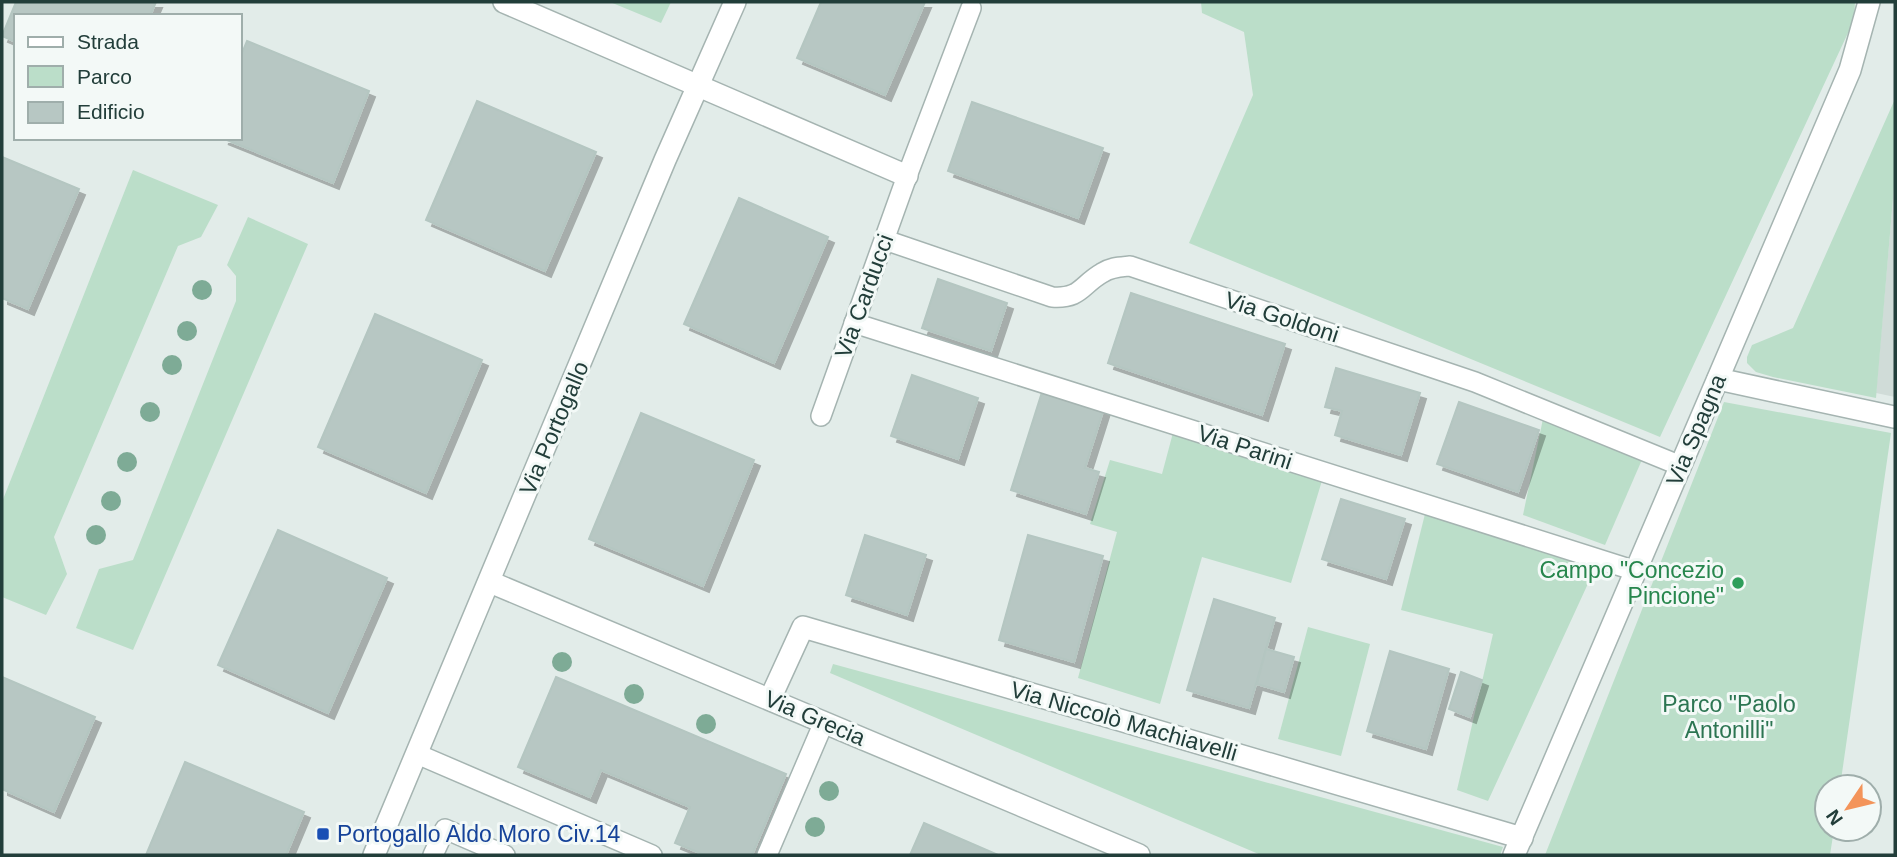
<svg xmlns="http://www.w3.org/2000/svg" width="1897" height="857" font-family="Helvetica,sans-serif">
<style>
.built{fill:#d0dcd8}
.green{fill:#bbdec9}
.building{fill:#b7c7c3;stroke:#b4c6c1;stroke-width:2;filter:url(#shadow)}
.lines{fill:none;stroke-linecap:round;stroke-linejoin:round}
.lane-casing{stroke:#a5b4b1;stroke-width:22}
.street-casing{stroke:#a5b4b1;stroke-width:24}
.lane{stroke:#fff;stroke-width:19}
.street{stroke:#fff;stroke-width:21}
.tree{fill:#7eab96}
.leisure-dot{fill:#2e9e5b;stroke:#f3f9f7;stroke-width:2.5}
.transit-dot{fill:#1a4fb4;stroke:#f3f9f7;stroke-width:2.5}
.labels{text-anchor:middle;stroke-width:6;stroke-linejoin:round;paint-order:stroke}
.street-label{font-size:23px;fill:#223e3a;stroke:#f3f9f7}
.leisure-label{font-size:23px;fill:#27864d;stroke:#f3f9f7;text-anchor:end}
.park-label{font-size:23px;fill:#2c7552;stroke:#f3f9f7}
.transit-label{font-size:23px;fill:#164399;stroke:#f3f9f7;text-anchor:start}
</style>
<defs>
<filter id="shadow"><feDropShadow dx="6" dy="6" stdDeviation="0" flood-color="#0004"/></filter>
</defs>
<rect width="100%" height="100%" fill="#e2ece9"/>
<path class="built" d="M1895,175V397L1876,393Z"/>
<g class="green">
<path d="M610,2H671L661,23Z"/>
<path d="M1201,2H1855L1854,20L1660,437L1189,243L1253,95L1244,32L1202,13Z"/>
<path d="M1895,99V175L1876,398L1773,377L1756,372L1747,363V357L1752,345L1793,328Z"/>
<path d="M133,170L218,205L201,237L178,246L54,537L67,574L46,615L2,597V502Z"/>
<path d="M248,217L308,244L133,650L76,628L99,569L133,560L236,301V276L227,265Z"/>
<path d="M1724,402L1891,433L1840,787H1827V829H1834L1830,855H1545Z"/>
<path d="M1544,414L1644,455L1605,545L1523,515Z"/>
<path d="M1174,429L1324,474L1291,583L1202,557L1160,704L1078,678L1117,532L1090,524L1110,460L1162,474Z"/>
<path d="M1426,510L1597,564L1488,801L1457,790L1493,634L1401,610Z"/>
<path d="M1308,627L1370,644L1341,756L1278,739Z"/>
<path d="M833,664L1503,847L1500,855H1261L830,673Z"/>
</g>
<g class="building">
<path d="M16,2H156L150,16H16V42L2,36Z"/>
<path d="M821,2H925L885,95L797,58Z"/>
<path d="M247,41L369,91L333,183L222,138H240V58Z"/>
<path d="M477,101L596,152L545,271L426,220Z"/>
<path d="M972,102L1103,148L1078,218L948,171Z"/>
<path d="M2,157L79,189L28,309L2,298Z"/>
<path d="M739,198L828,237L774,363L684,324Z"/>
<path d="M938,279L1007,303L991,351L922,328Z"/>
<path d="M1131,293L1285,344L1262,415L1108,363Z"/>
<path d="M375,314L482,360L426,493L318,447Z"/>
<path d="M1336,368L1420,393L1401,455L1335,435L1342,411L1325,407Z"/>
<path d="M912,375L978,398L958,459L891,436Z"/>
<path d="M1043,389L1104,408L1085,468L1099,472L1086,514L1011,490Z"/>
<path d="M1459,402L1539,430L1518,492L1437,464Z"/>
<path d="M641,413L754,460L703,586L589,539Z"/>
<path d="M1341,499L1405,519L1386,579L1322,559Z"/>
<path d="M278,530L387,578L328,713L218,665Z"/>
<path d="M865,535L926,555L907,615L846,595Z"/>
<path d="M1028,535L1103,556L1074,662L999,640Z"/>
<path d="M1214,599L1275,618L1249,708L1187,690Z"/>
<path d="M1266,649L1294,657L1284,692L1257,684Z"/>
<path d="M1390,651L1449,669L1426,749L1367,731Z"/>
<path d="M1461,672L1482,680L1470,717L1449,709Z"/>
<path d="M2,677L95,717L54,812L2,789Z"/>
<path d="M556,677L786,774L752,855H705L675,843L690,807L601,770L590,797L518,767Z"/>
<path d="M185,762L304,812L286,855H146Z"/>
<path d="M924,823L998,855H910Z"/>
</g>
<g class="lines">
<g class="lane-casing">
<g id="lane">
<path d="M885,240L1052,297C1081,299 1081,285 1102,273C1111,267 1120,267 1130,266L1475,382L1681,466"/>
<path d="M854,323L1636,571"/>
<path d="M821,416L907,176L971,8"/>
<path d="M417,754L652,855"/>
<path d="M433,855L445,829L505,855"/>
<path d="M767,855L824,722"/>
</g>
</g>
<g class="street-casing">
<g id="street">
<path d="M504,2L907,176"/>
<path d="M1718,379L1894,417"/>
<path d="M490,582L1139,855"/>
<path d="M770,699L803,627L1522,838"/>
<path d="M374,855L665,160L735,2"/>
<path d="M1514,855L1850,70L1869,2"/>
</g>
</g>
<use href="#lane" class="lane"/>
<use href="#street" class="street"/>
</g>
<g class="tree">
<circle cx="202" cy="290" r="10"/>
<circle cx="187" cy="331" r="10"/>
<circle cx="172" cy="365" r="10"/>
<circle cx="150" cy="412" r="10"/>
<circle cx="127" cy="462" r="10"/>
<circle cx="111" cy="501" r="10"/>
<circle cx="96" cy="535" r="10"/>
<circle cx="562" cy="662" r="10"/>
<circle cx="634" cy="694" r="10"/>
<circle cx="706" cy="724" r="10"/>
<circle cx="829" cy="791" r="10"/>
<circle cx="815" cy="827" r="10"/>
</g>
<circle class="leisure-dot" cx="1738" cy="583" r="7"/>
<rect class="transit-dot" x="316" y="827" width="14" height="14" rx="3.5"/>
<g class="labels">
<g class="street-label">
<text transform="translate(864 296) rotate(-70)" y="8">Via Carducci</text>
<text transform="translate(1282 317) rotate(18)" y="8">Via Goldoni</text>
<text transform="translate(554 428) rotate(-67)" y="8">Via Portogallo</text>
<text transform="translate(1696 430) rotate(-67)" y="8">Via Spagna</text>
<text transform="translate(1245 447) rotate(18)" y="8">Via Parini</text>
<text transform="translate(815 718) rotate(23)" y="8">Via Grecia</text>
<text transform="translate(1124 721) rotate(16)" y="8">Via Niccolò Machiavelli</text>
</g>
<g class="leisure-label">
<text x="1724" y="578">Campo "Concezio<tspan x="1724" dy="26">Pincione"</tspan></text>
</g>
<g class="park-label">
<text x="1729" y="712">Parco "Paolo<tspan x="1729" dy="26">Antonilli"</tspan></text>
</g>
<g class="transit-label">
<text x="337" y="842">Portogallo Aldo Moro Civ.14</text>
</g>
</g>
<rect width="1897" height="857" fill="none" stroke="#223e3a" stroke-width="7"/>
<rect x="14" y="14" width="228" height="126" fill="#f3f9f7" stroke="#9faeab" stroke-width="2"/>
<rect x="28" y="37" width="35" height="10" fill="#ffffff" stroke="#9faeab" stroke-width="2"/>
<text x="77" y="49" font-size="21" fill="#223e3a">Strada</text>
<rect x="28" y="66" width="35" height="21" fill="#bbdec9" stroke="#9faeab" stroke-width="2"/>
<text x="77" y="84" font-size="21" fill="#223e3a">Parco</text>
<rect x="28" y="102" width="35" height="21" fill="#b7c7c3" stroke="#9faeab" stroke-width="2"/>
<text x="77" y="119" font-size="21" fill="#223e3a">Edificio</text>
<g transform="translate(1848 808) rotate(235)"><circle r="33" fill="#f3f9f7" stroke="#9faeab" stroke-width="2"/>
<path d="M0-5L12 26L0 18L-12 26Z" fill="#f3945a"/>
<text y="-10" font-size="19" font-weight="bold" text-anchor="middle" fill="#223e3a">N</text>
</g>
</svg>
